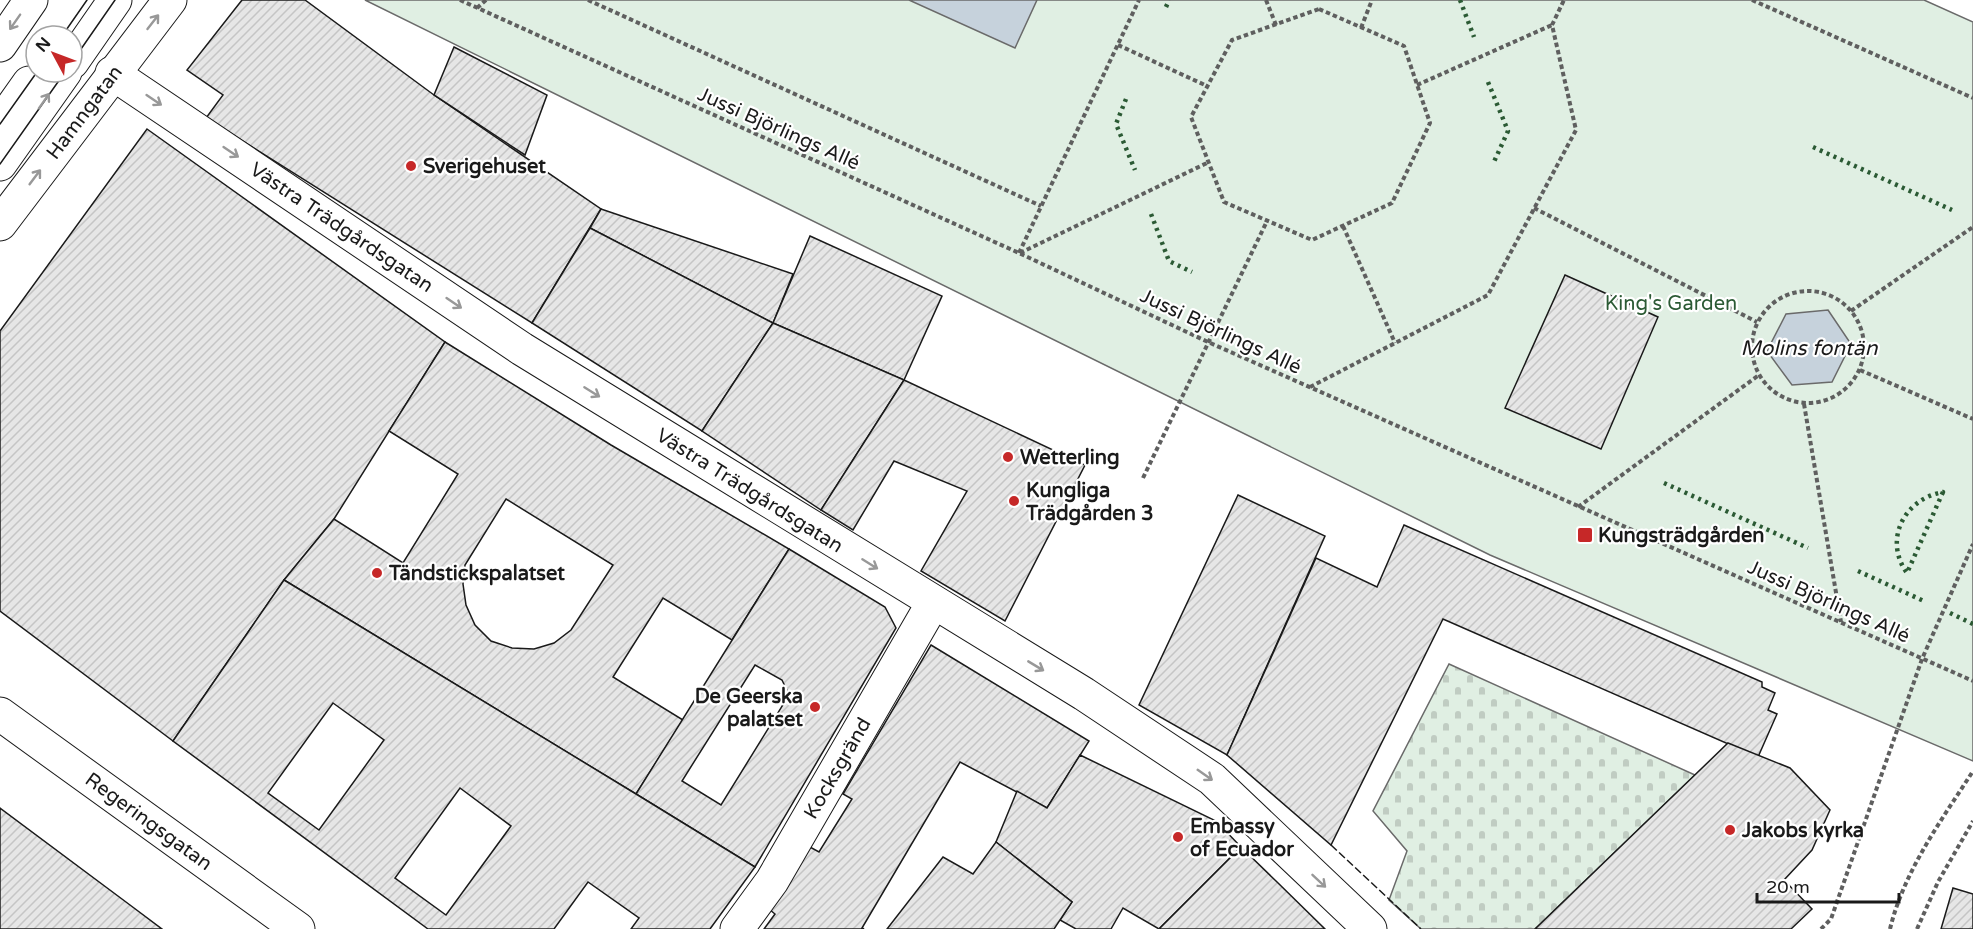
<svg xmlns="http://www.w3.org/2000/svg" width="1973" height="929" font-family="'Varela Round',sans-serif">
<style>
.cemetery{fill:url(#cemetery-stones);stroke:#6a6a6a;stroke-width:1.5}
.green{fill:#e0efe3;stroke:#6a6a6a;stroke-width:1.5}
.water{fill:#c6d2dc;stroke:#6a6a6a;stroke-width:1.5}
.building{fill:url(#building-hatch);stroke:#1a1a1a;stroke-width:1.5;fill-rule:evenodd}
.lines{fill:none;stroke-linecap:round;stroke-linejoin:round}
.street-casing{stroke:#1a1a1a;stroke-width:35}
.secondary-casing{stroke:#1a1a1a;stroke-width:35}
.path{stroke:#5f5f5f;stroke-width:4;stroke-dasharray:4.5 3;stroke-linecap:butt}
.street{stroke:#fff;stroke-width:33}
.secondary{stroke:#fff;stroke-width:33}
.tram{stroke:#1a1a1a;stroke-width:1.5}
.hedge{stroke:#2b5a34;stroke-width:4.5;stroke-dasharray:3 4.5;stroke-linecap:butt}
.fence{stroke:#1a1a1a;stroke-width:1.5;stroke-dasharray:8 3;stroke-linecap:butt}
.oneway{stroke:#989898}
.poi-dot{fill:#c62828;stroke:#fff;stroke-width:2}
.labels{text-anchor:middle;stroke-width:4.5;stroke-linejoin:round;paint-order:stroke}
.street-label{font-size:20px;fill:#1a1a1a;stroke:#fff}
.poi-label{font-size:20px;font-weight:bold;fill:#1a1a1a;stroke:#fff;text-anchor:start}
.park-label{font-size:20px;fill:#2b5a34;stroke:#fff}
.water-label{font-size:21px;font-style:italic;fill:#1a1a1a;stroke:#fff}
</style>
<defs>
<pattern id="cemetery-stones" width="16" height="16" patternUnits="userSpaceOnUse" patternTransform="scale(1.5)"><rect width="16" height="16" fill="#e0efe3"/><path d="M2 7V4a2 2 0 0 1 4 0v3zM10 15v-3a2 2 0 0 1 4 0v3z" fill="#c0ccc2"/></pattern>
<pattern id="building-hatch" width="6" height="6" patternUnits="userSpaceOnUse" patternTransform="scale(1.5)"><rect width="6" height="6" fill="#e6e6e6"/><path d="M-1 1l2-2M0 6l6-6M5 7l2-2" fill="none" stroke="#c5c5c5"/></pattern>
</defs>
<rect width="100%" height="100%" fill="#fff"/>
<path class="cemetery" d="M1449,664L1695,775L1535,929H1421L1389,900L1407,851L1373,811Z"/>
<path class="green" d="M365,0H1924L1973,22V761L1490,555Z"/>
<g class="water">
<path d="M909,0H1037L1015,48Z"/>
<path d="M1828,310L1851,344L1832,382L1792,385L1767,351L1786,314Z"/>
</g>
<g class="building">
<path d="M242,0H305L434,95L601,209L532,323L206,118L223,95L187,70Z"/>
<path d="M454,47L547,95L525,155L434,95Z"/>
<path d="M147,129L445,342L334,519L284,580L173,741L0,611V331Z"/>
<path d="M601,209L793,274L773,323L590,228Z"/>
<path d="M590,228L773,323L702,431L532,323Z"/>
<path d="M810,236L942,296L904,380L773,323Z"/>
<path d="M1565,275L1658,317L1601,449L1505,408Z"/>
<path d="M773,323L904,380L821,510L702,431Z"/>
<path d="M445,342L611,445L789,549L732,640L663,598L613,677L683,720L636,794L284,580L334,519L403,563L458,474L389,431ZM506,499L613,565L571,630L554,643L534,649L512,648L491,641L475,625L466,605L463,584L465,565Z"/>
<path d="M904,380L1085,465L1005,621L921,571L967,491L894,461L853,530L821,510Z"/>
<path d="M1238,495L1325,536L1227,755L1139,705Z"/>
<path d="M1404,525L1762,682V687L1775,693L1768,710L1777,714L1758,757L1443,619L1331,845L1227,755L1316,558L1377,587Z"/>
<path d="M789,549L885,607L896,628L755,867L636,794ZM755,665L782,680L789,695L721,805L682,781Z"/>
<path d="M284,580L636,794L755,867L710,929H631L639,918L588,882L554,929H428L173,741ZM333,703L384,740L319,830L268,793ZM460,788L511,826L446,915L395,878Z"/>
<path d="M931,645L1089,741L1047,808L960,762L862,928L864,929H764L775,914L769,909L810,847L819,852L852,799L843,794Z"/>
<path d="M1728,743L1790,768L1830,810L1812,850L1784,880L1812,909L1791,929H1535Z"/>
<path d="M1080,755L1216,821L1241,847L1159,929L1123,908L1111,929H1076L1060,920L1072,902L996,842L1017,791L1047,808Z"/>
<path d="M0,808L130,905L162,929H0Z"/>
<path d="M996,842L1072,902L1054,929H887L943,857L973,874Z"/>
<path d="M1241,847L1276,881L1325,929H1159Z"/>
<path d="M1953,888L1973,894V929H1941Z"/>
</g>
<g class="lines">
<g class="street-casing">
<g id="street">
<path d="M72,62L115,0"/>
<path d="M112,73L522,349L1084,694L1212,779L1370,929"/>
<path d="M0,124L29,83"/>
<path d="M0,164L65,72"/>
<path d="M737,929L772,881L933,603"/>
</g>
</g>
<g class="secondary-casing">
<g id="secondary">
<path d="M0,45L31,0"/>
<path d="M0,224L170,0"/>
<path d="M0,714L298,929"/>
</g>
</g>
<g class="path">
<path d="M460,0L1019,253L1208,342L1973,681"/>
<path d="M588,0L1041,206"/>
<path d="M1266,0L1276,25"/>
<path d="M1752,0L1973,98"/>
<path d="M477,8L486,0"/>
<path d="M1319,9L1404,46L1430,123L1392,203L1312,240L1224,202L1191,117L1232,40Z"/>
<path d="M1361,28L1372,0"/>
<path d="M1118,45L1207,86"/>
<path d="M1417,85L1552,25"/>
<path d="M1534,208L1757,322"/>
<path d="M1343,226L1395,343"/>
<path d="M1019,253L1139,0"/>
<path d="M1020,253L1209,162"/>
<circle cx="1808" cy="347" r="56"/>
<path d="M1851,311L1973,227"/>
<path d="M1860,370L1973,419"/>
<path d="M1310,387L1488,295L1576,130L1552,25L1564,0"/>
<path d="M1804,404L1841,622"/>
<path d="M1143,478L1267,221"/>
<path d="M1578,507L1759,375"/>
<path d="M1821,929L1831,919L1922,659L1973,544"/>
<path d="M1890,929C1904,871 1941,821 1973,771"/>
<path d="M1917,929L1938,882L1973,821"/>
</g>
<use href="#street" class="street"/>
<use href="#secondary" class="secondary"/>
<g class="tram">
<path d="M62,36L87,0"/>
<path d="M72,62L115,0"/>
<path d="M0,124L37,72"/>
<path d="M0,164L65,72"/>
</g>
<g class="hedge">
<path d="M1460,0L1474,37"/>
<path d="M1166,7L1169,0"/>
<path d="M1488,82L1508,131L1493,164"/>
<path d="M1126,99L1116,124L1135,170"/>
<path d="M1813,147L1952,210"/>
<path d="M1151,214L1169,261L1192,272"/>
<path d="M1664,483L1808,548"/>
<path d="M1943,492L1907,573C1883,540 1904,499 1943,492Z"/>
<path d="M1858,571L1926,602"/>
<path d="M1950,613L1973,624"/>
</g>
<path class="fence" d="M1331,845L1421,929"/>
</g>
<defs><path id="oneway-shaft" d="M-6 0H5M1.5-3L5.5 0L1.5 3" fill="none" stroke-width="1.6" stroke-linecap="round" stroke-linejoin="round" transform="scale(1.5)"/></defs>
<g class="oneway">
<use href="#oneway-shaft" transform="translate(15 22) rotate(125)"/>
<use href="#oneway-shaft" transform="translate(153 22) rotate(-52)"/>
<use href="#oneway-shaft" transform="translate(154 100) rotate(34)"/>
<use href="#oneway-shaft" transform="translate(44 101) rotate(-55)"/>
<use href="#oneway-shaft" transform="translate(231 152) rotate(34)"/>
<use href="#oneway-shaft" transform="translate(35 177) rotate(-53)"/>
<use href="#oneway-shaft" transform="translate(454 303) rotate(34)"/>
<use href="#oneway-shaft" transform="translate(592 392) rotate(32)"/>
<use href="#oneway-shaft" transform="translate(870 564) rotate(32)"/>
<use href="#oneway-shaft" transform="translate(1036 666) rotate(31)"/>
<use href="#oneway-shaft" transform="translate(1205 775) rotate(35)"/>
<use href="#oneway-shaft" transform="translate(1319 881) rotate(43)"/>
</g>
<g class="poi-dot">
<circle cx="411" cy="166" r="6"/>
<circle cx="1008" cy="457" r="6"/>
<circle cx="1014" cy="501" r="6"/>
<rect x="1577" y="527" width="16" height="16" rx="3"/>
<circle cx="377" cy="573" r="6"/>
<circle cx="815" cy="707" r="6"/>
<circle cx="1730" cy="830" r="6"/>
<circle cx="1178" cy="837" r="6"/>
</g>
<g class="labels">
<g class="street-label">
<text transform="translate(84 112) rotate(-53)" y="7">Hamngatan</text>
<text transform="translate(779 128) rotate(24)" y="7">Jussi Björlings Allé</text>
<text transform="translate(342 227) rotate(34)" y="7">Västra Trädgårdsgatan</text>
<text transform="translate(1221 331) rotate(25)" y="7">Jussi Björlings Allé</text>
<text transform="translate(750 490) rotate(32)" y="7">Västra Trädgårdsgatan</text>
<text transform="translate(1829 601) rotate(24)" y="7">Jussi Björlings Allé</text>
<text transform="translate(837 768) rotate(-60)" y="7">Kocksgränd</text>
<text transform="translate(149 821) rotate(36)" y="7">Regeringsgatan</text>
</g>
<g class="poi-label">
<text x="423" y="173">Sverigehuset</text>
<text x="1020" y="464">Wetterling</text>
<text x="1026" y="497">Kungliga<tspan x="1026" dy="23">Trädgården 3</tspan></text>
<text x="1598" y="542">Kungsträdgården</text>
<text x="389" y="580">Tändstickspalatset</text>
<text x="803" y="703" text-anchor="end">De Geerska<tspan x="803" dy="23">palatset</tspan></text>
<text x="1190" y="833">Embassy<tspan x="1190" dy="23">of Ecuador</tspan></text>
<text x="1742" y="837">Jakobs kyrka</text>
</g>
<g class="park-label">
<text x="1671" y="310">King's Garden</text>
</g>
<g class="water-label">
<text x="1809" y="355">Molins fontän</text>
</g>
</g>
<g transform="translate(54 54) rotate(311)"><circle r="28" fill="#ffffff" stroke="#a3a3a3" stroke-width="1.5"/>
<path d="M0-4.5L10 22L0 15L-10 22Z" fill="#c62828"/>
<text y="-9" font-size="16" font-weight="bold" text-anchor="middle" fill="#1a1a1a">N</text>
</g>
<path d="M1757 893v9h142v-9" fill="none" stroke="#1a1a1a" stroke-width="3"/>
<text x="1766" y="893" font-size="18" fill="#1a1a1a" stroke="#ffffff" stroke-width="4.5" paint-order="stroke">20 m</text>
</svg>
